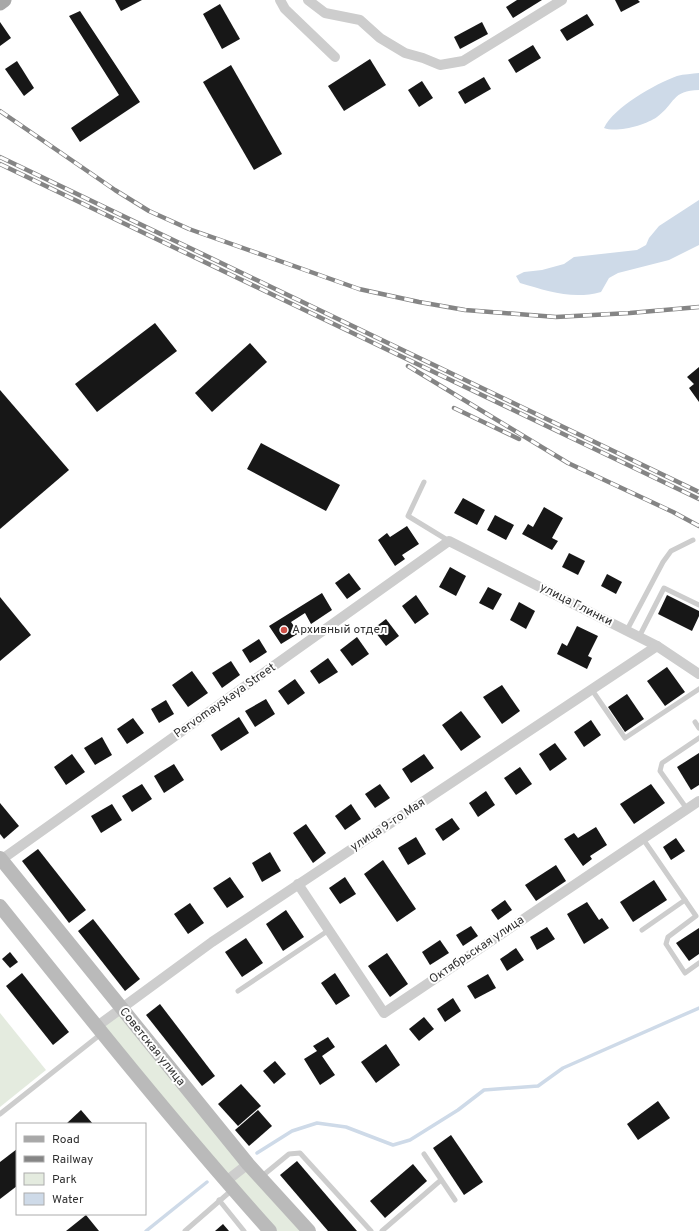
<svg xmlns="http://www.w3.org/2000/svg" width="699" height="1231" font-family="Overpass,sans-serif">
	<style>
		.green { fill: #e4ebdf }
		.water { fill: #cedae8 }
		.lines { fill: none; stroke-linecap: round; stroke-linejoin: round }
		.stream { stroke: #cedae8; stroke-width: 3.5 }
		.building { fill: #171717 }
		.lane { stroke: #cdcdcd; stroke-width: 5 }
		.street { stroke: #cdcdcd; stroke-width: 10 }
		.secondary { stroke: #bababa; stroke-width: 14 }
		.primary { stroke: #a8a8a8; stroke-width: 15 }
		.rail-casing { stroke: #858585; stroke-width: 4.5 }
		.rail { stroke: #fff; stroke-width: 3; stroke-dasharray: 9; stroke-linecap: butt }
		.poi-dot { fill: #d05148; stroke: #fff; stroke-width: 1.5 }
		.labels { text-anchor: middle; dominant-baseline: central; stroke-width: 4; stroke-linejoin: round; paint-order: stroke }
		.street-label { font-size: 12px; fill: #303030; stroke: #fff }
		.poi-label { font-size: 12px; fill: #303030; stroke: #fff; text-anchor: start }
	</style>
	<rect width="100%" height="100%" fill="#fff"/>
	<!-- green -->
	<g class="green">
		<path d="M0,1013L46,1070L0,1107Z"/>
		<path d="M120,1014L242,1164L226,1176L103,1027Z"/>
		<path d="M246,1169L302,1231H277L232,1181Z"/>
	</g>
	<!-- water -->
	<g class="water">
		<path d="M699,73V90C672,90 675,104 657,117C646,125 617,133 604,128C614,107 655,84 677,76C684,74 692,74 699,73Z"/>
		<path d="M699,200V245L669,260L618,273L609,278L601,292C572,300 548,291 520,283L516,276L524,272L542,270L564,264L574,257L637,250L646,245L649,238L659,226Z"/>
	</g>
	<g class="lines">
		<!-- stream -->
		<g class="stream">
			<path d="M257,1153L292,1131L317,1123L346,1127L393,1145L410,1140L458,1110L484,1090L538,1086L563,1068L699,1008"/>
			<path d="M146,1231L207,1182"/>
		</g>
	</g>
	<!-- building -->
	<g class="building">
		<path d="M115,0H142L121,11Z"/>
		<path d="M517,0H542L513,18L506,7Z"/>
		<path d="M615,0H638L640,2L621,12Z"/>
		<path d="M220,4L240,39L222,49L203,14Z"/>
		<path d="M80,11L140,102L80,142L71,128L119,95L69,16Z"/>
		<path d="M587,14L594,25L567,41L560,30Z"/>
		<path d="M0,22L11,38L0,46Z"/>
		<path d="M482,22L488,34L460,49L454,37Z"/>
		<path d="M533,45L541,58L516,73L508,60Z"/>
		<path d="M370,59L386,85L344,111L328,86Z"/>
		<path d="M17,61L34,88L24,96L5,69Z"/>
		<path d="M231,65L282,154L254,170L203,82Z"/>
		<path d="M484,77L491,89L465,104L458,92Z"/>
		<path d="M422,81L433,98L419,107L408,90Z"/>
		<path d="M155,323L177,351L97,412L75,384Z"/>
		<path d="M250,343L267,362L212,412L195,393Z"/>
		<path d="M699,367V402L689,388L694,384L687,377Z"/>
		<path d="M0,390L69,470L0,529Z"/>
		<path d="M261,443L340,485L326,511L247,469Z"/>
		<path d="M463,498L485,510L477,525L454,513Z"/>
		<path d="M544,507L563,518L552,538L558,541L552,550L522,534L528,524L533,527Z"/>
		<path d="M495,515L514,525L506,540L487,530Z"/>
		<path d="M407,526L419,544L402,555L405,559L395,566L378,540L387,533L390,537Z"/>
		<path d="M569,553L585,561L578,575L562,567Z"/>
		<path d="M450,567L466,576L456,596L439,587Z"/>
		<path d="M349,573L361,589L347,599L335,583Z"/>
		<path d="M607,574L622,582L616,594L601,586Z"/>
		<path d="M488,587L502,594L493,610L479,603Z"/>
		<path d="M322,593L332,610L311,624L305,613L291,622L299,633L281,644L269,626Z"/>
		<path d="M416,595L429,614L415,624L402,606Z"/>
		<path d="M667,595L699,611V616L692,631L658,614Z"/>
		<path d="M0,597L31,635L0,661Z"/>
		<path d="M519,602L535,611L526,629L510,620Z"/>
		<path d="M386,619L399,636L386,646L373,629Z"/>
		<path d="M577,626L598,636L588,656L592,658L587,669L557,654L562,643L567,646Z"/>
		<path d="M357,637L369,654L352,666L340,650Z"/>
		<path d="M259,639L267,652L250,663L242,650Z"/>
		<path d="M328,658L338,672L319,684L310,671Z"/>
		<path d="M231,661L240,675L222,688L212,673Z"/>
		<path d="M667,667L685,692L665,706L647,681Z"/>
		<path d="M192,671L208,693L188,707L172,685Z"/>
		<path d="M295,679L305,693L288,705L278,691Z"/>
		<path d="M502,685L520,711L502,724L483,697Z"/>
		<path d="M627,694L644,719L625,732L608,707Z"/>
		<path d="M266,699L275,714L255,727L245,711Z"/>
		<path d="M166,700L174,714L159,723L151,709Z"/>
		<path d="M461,711L481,737L461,751L442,725Z"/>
		<path d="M239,717L249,733L221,751L211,735Z"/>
		<path d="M133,718L144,733L127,744L117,729Z"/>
		<path d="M591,720L601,735L584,747L574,732Z"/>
		<path d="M102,737L112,755L95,765L84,748Z"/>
		<path d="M555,743L567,759L550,771L539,754Z"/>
		<path d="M699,753V785L691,790L677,767Z"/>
		<path d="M72,754L85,772L66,785L54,767Z"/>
		<path d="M424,754L434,768L411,783L402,769Z"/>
		<path d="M174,764L184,780L164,793L154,776Z"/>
		<path d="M520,767L532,784L516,795L504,778Z"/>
		<path d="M142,784L152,799L132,812L122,796Z"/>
		<path d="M380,784L390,798L375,808L365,794Z"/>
		<path d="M651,784L665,803L634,824L620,804Z"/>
		<path d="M486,791L495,805L478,817L469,803Z"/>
		<path d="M0,803L19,826L4,839L0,834Z"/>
		<path d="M112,804L122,820L101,833L91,816Z"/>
		<path d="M351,804L361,819L345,830L335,816Z"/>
		<path d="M452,818L460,829L443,841L435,829Z"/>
		<path d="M306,824L326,853L313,863L293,833Z"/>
		<path d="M596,827L607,845L590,856L592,859L583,866L564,839L574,833L578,838Z"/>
		<path d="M416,837L426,854L408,865L398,848Z"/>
		<path d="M676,838L685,851L671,860L663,847Z"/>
		<path d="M38,849L86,910L69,923L22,861Z"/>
		<path d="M270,852L281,871L262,882L252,863Z"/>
		<path d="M383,860L416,909L397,922L364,874Z"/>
		<path d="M556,865L566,881L536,901L525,885Z"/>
		<path d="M230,877L244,897L227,908L213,888Z"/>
		<path d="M345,877L356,894L340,904L329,888Z"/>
		<path d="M654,880L667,900L633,922L620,902Z"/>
		<path d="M505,900L512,910L498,920L491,910Z"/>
		<path d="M587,902L599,920L602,918L609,928L584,944L567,914Z"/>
		<path d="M190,903L204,923L188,934L174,914Z"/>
		<path d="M286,910L304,937L283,951L266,924Z"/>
		<path d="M93,919L140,979L125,991L78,931Z"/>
		<path d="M471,926L478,936L463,946L456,935Z"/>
		<path d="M547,927L555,939L537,950L530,937Z"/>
		<path d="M699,928V954L689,961L676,943Z"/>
		<path d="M246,938L263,963L242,977L225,952Z"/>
		<path d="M440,940L449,953L430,965L422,952Z"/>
		<path d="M516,948L524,960L507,971L500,959Z"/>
		<path d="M10,952L18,962L10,968L2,959Z"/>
		<path d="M387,953L408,984L390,997L368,966Z"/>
		<path d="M22,973L69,1032L53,1045L6,986Z"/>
		<path d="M335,973L350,996L336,1005L321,983Z"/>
		<path d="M488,974L496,988L475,999L467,986Z"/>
		<path d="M453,998L461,1011L445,1022L437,1009Z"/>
		<path d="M160,1004L215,1076L202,1086L146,1015Z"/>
		<path d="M424,1017L434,1029L419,1041L409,1029Z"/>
		<path d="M328,1037L335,1047L322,1056L335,1075L320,1085L304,1059L317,1051L313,1046Z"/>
		<path d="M386,1044L400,1065L376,1083L361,1062Z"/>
		<path d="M275,1061L286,1074L274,1084L263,1071Z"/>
		<path d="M241,1084L261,1106L238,1126L218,1104Z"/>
		<path d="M658,1101L670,1118L638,1140L627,1124Z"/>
		<path d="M81,1110L93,1124H66Z"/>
		<path d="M258,1110L272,1126L249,1146L235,1130Z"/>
		<path d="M451,1135L483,1182L464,1195L433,1148Z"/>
		<path d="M17,1149V1186L0,1199V1162Z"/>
		<path d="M297,1161L357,1231H328L280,1175Z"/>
		<path d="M413,1164L427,1181L385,1218L370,1201Z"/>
		<path d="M86,1215L99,1231H66Z"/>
		<path d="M223,1224L229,1231H215Z"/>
	</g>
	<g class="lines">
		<!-- lane -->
		<g class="lane">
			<path d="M424,482L408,516L449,541"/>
			<path d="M627,630L663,562L671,551L693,540"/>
			<path d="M639,637L664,588L699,605"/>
			<path d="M592,690L625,738L699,689"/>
			<path d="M695,722L699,728"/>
			<path d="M687,809L660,771L662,763L699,738"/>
			<path d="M643,839L696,916L668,937L666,944L685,973L699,963"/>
			<path d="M642,930L685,900"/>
			<path d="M238,991L329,930"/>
			<path d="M0,1114L101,1034"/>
			<path d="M424,1154L455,1200"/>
			<path d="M261,1177L289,1154L300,1153L371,1231"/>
			<path d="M219,1200L244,1231"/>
			<path d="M185,1231L232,1190"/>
			<path d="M382,1231L441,1180"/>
		</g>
		<!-- street -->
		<g class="street">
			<path d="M280,0L285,9L335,57"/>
			<path d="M308,0L325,13L360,20L380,38L405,53L423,58L440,65L463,61L562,0"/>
			<path d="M1,860L449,541L657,646L699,674"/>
			<path d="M298,884L384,1013L699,801"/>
			<path d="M96,1027L212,942L657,646"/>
			<path d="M225,1182L248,1164"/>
		</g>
		<!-- secondary -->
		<g class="secondary">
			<path d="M0,858L248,1164L309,1231"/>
			<path d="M0,906C88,1016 176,1126 270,1231"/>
		</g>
		<!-- primary -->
		<path class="primary" d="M0,3L4,0"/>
		<defs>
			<g id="rail">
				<path d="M0,111L115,190L149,211L189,229L359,289L419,302L465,310L556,317L630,313L699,307"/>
				<path d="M0,157L699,492"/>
				<path d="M0,164L699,499"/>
				<path d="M408,366L568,463L673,512L699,526"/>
				<path d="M454,408L519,439"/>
			</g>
		</defs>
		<!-- rail casing -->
		<use href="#rail" class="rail-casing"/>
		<!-- rail -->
		<use href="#rail" class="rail"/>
	</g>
	<!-- markers -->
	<circle class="poi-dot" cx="284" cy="630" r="4"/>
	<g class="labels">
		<!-- street labels -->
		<g class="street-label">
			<text transform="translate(576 605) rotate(27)">улица Глинки</text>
			<text transform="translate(225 701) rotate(-35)">Pervomayskaya Street</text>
			<text transform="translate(388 825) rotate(-33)">улица 9-го Мая</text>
			<text transform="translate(477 950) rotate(-34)">Октябрьская улица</text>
			<text transform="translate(152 1047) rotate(51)">Советская улица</text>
		</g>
		<!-- poi labels -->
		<g class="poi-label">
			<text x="292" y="630">Архивный отдел</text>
		</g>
	</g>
	<!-- legend -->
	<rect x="16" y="1123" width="130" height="92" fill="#ffffff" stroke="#acacac"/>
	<rect x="24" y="1136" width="20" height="6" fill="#a8a8a8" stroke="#acacac"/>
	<text x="52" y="1143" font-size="12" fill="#303030">Road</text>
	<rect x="24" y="1156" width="20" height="6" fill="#858585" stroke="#acacac"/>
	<text x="52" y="1163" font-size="12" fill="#303030">Railway</text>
	<rect x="24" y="1173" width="20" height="12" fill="#e4ebdf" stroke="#acacac"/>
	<text x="52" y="1183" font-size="12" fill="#303030">Park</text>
	<rect x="24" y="1193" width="20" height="12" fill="#cedae8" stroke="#acacac"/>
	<text x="52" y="1203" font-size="12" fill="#303030">Water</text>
</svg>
